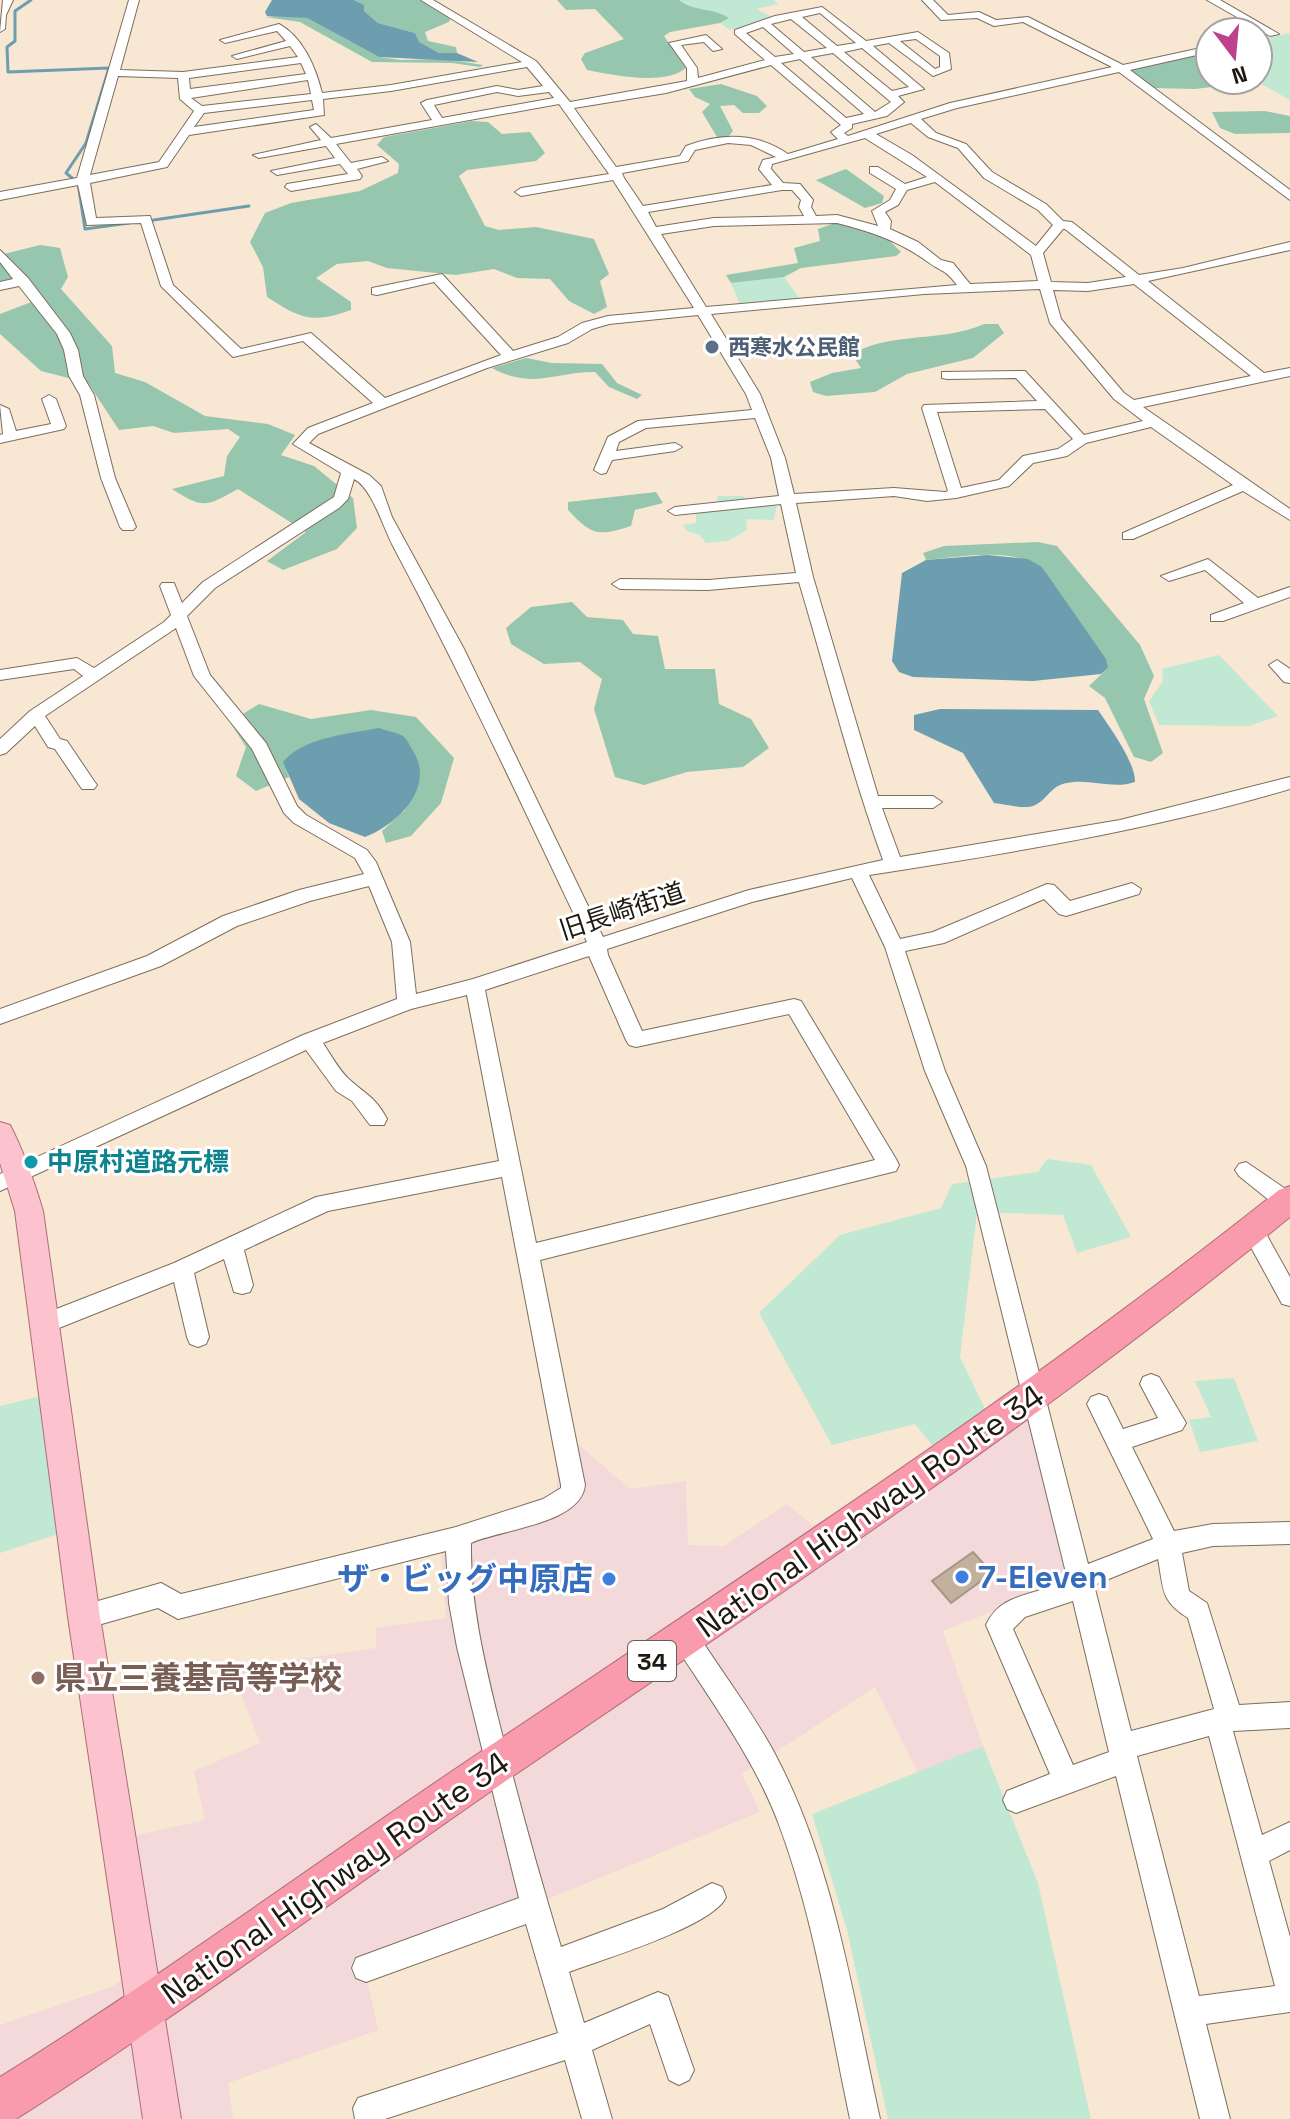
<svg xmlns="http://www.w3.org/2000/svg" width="1290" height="2119" font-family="'Space Grotesk','Noto Sans JP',sans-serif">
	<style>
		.commercial { fill: #f3d9d9 }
		.green { fill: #c0e8d3 }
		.forest { fill: #97c6ae }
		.water { fill: #6c9eb0 }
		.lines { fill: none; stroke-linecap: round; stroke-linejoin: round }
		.stream { stroke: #6c9eb0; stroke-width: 3 }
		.building { fill: #c1b19d; stroke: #a59582; stroke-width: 2 }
		.minor-casing { stroke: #7c6e5c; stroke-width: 2 }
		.major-casing { stroke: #ad6d76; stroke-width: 2 }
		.highway-casing { stroke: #ad6d76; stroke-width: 2 }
		.minor { fill: #fff; fill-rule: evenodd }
		.major { fill: #fcc2ce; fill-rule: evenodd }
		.highway { fill: #fa9aad; fill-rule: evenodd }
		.service-dot { fill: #5c6f8a; stroke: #fff; stroke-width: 3 }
		.culture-dot { fill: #0f9aa8; stroke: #fff; stroke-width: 3 }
		.shop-dot { fill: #3f7fe0; stroke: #fff; stroke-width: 3 }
		.education-dot { fill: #8d6e63; stroke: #fff; stroke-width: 3 }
		.labels { text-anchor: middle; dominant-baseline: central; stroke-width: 6; stroke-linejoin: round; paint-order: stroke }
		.far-service-label { font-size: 22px; font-weight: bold; fill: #4e5e75; stroke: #fff; text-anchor: start }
		.shield { fill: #fff; stroke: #625e58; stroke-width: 2 }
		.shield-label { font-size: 24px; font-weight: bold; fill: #1e1911 }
		.street-label { font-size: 26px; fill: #1e1911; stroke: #fff }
		.culture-label { font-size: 26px; font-weight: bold; fill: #0d838f; stroke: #fff; text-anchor: start }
		.near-street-label { font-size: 32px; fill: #1e1911; stroke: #fff }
		.near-shop-label { font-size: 32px; font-weight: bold; fill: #366cbe; stroke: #fff; text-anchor: start }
		.near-education-label { font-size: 32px; font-weight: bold; fill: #785e54; stroke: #fff; text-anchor: start }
	</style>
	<rect width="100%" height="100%" fill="#f8e7d3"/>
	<!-- commercial -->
	<path class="commercial" d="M1028,1382L1079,1576L943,1631L983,1746L918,1773L875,1687L742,1774L760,1812L366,1974L378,2030L228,2083L233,2119H0V2025L111,1987L148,1963L128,1837L205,1820L194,1771L260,1743L231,1669L376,1648V1628L446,1618L439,1533L556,1498L559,1445L578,1444L630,1489L686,1481L688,1545L724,1546L787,1504L813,1526Z"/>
	<!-- green -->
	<g class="green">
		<path d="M679,0H774L778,4L756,9L772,17L730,30L720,23L728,18C712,7 694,12 679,0Z"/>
		<path d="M1290,33V100L1254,80H1258V40Z"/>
		<path d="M784,277L800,299L740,305L731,283Z"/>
		<path d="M717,496H743L749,506L777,502L774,520L746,519L747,530L728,541L706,543L700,535L687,531L683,525L696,523V513L718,510Z"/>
		<path d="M1219,655L1278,716L1249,726L1159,725L1149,701L1163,681L1162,669Z"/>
		<path d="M1047,1159L1091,1165L1131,1237L1077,1253L1063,1215L977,1212L960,1357L986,1411L933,1446L915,1424L832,1445L759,1313L840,1235L941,1208L952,1184L1038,1172Z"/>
		<path d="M1234,1378L1258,1441L1200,1452L1189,1420L1211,1417L1195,1381Z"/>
		<path d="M41,1396L58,1534L0,1553V1406Z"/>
		<path d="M983,1746L1038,1883L1091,2119H888L847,1930L812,1814Z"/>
	</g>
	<!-- forest -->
	<g class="forest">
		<path d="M354,0H421L451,16L449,22L425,32L428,41L456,47L457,53H439L418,42L415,33L378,23L364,11L363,5Z"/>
		<path d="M557,0H679C694,12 712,7 729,18L720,23L670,32L664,36L686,68C664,86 613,75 587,70L581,59L585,53L624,39L595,9L566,10Z"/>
		<path d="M289,15L307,18L379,57L401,60L445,59L483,65L480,67L452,63L372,62L300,22L265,17Z"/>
		<path d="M1210,51V80L1253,82L1195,89L1152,88L1128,69Z"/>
		<path d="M721,84L757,96L767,106L759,113H743L734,105L720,106L733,131L728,137H717L702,112L710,104L695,97L689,89Z"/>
		<path d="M1265,111L1290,116V133L1235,134L1220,128L1212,112Z"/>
		<path d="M472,121L488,122L502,134L530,132L545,153L536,161L467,170L459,176L485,226L499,230L536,227L594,239L609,274L600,281L607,307L594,314L569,301L550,279L517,278L494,269L456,275L387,268L368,261L337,264L316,278L351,302V310C312,324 301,319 267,297L263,267L250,242L265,213L291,203L360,191L398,173L399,164L377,145L384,137Z"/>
		<path d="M846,169L884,196L882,203L865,208L816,180Z"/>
		<path d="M838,222L883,234L901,252L896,256L801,268L784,277L731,283L726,275L798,263L794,248L820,241L818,229Z"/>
		<path d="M40,245L60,248L68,277L61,289L112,346L115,373L145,382L205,416L268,424L295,435L281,455L314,466L353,498L357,528L337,549L283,570L267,561L306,532L238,489C206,507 203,509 172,489L224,476L227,456L240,437L228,429L174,433L153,426L119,430L88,383L41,371L0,334V314L34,301L17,280L0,282V255Z"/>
		<path d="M984,324H998L1004,333L973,358L907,374L875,392L826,396L813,392L810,382L832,373L861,368L852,354C892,331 942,343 984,324Z"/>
		<path d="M526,358L552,363L602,364L617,383L642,395L637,399L609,387L595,372C553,372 532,390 492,368Z"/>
		<path d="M656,492L663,503L635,510L631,526C597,537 592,535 568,510V502Z"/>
		<path d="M1038,542L1057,546L1140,645L1154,676L1144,699L1163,753L1151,762L1134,757L1105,698L1089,686L1108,668L1042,567C1009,547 963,557 926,560L923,553L944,546Z"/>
		<path d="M572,602L587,617L623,620L633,634L658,636L665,669H715L719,704L751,719L769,748L743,767L687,772L644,785L615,777L594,709L602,679L580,662L544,664L511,644L506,628L531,607Z"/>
		<path d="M259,704L311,719L371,710L416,717L454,758L441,803L411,836L386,843L382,831L405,810L284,762L289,777L256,791L236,776L246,747L230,722Z"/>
	</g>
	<!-- water -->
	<g class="water">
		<path d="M272,0H354L364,5V11L378,23L415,33L419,42L439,53H457L478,62L379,57L307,18L267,16L265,12Z"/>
		<path d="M987,555L1028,559L1042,567L1106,659L1108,668L1101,674L1033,681L913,677L899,672L892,661L902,573L926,560Z"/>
		<path d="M940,709L1098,710C1109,726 1136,763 1135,782C1112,790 1090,778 1067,783C1052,785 1048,798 1037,804C1026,811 1007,804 994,803L963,753L914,730V715Z"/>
		<path d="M379,728C386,731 396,732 403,736C407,739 410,746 413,751C436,787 397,825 365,837L329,823L299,799L283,762C304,737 348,734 379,728Z"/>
	</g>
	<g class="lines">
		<!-- stream -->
		<g class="stream">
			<path d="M31,0L15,11V41L7,47L8,72L109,68L86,143L66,173L78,183L85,229L129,223"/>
			<path d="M147,221L249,206"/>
		</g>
	</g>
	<!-- building -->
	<path class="building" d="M973,1552L992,1573L951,1603L932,1581Z"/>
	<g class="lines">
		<defs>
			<g id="minor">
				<path d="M3,0H13L6,15L5,29L0,32Z"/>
				<path d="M129,0H139L120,70L183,72L298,57L290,46L237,59L232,56L286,41L277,31L225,43L220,40L279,24C303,37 316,68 322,93L391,85L522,62L421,0H433L536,61L570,102L687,81V68L669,43L706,35L722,49L713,51L704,42L681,45L697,68L698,78L765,60L735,34V30L775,16L822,7L866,41L918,32L949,53L951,69L933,76L889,43L873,46L924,89L898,96L904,102L887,116L852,124V128L844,133L848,136L950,103L1112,67L1023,22L994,26L977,18L941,20L922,0H933L948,15L979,12L996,20L1028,17L1123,65L1210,46V52L1130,70L1290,190V200L1119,72L957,108L921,119L936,133L966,144L992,172L1046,204L1063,221L1072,222L1139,275L1183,268L1290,242V250L1148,281L1264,373L1290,368V376L1143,407L1290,509V520L1243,491L1133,539H1123V533L1233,485L1151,427L1086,443L1067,456L1033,463L1009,486L956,498L927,501L894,496L796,503L813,577L878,796H933L942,802L933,808H882L900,857L1120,820L1290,777V789C1152,830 1011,853 869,875L900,939L933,932L1047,884L1054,885L1070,901L1132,883L1141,889L1139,894L1066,916L1059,914L1044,899L944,943L905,951L945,1071L986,1166L1088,1564L1153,1539L1087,1404L1091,1397L1099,1394L1107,1397L1123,1429L1158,1418L1140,1384L1143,1377L1151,1374L1159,1377L1186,1423L1182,1430L1132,1447L1174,1531L1213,1524L1290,1522V1544L1213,1546L1182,1553L1189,1591L1207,1603L1239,1705L1290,1702V1728L1233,1731L1262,1835L1290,1822V1850L1269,1861L1290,1937V2012L1206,2024L1230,2119H1200L1116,1776L1016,1813L1007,1809L1003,1800L1007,1791L1050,1774L986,1625C1002,1589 1041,1598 1067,1577L966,1166L925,1071L885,947L852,878L752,902L607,949L608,955L642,1031L794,999L801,1001L896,1159L899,1165L896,1171L540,1260L585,1485C581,1524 502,1529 471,1543C470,1603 484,1660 498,1718C517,1795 538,1871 561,1947L663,1909L712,1883L722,1887L726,1897C714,1926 601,1960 569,1972L584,2023L658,1992L668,1996L694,2070L689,2080L679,2085L669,2080L650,2024L592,2050L612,2119H582L565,2060L385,2119H355L353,2108L358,2098L558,2033L526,1924L366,1982L356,1978L352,1968L356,1958L519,1898L457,1647L449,1603L446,1551L178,1619L158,1608L84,1629L75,1625L71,1617L75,1609L84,1605L161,1583L181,1594L456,1527L543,1499L561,1488V1485L502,1177L328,1211L244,1250L253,1285L250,1292L242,1294L234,1292L224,1259L194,1273L209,1337L206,1344L198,1347L190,1344L187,1337L174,1282L44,1334L36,1331L33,1324L36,1317L174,1263L316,1197L499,1161L467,995L411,1009L323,1043C331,1055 340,1072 351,1081C367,1095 376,1098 387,1119L384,1125H370L352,1101L336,1091L306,1050L0,1191V1174L303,1035L397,999L392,942L369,886L310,901L237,926L161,966L0,1024V1009L147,956L223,916L299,890L364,874L355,858L294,823L284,813L252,749L194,676L176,628L45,716L60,739L67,741L94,781L97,785L94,789H82L55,749L48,747L35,726L6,753L0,755V739L30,711L83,676L74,669L0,680V670L77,658L94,668L164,622L171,615L160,586L162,583H174L182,603L203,582L334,497L341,473L293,444L308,428L373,403L303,341L233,357L161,286L141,223L87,225L78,185L0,200V192L77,178ZM820,13L856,43L837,46L802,17ZM791,19L827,48L804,52L771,24ZM763,27L794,54L775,57L746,33ZM916,39L940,56V67L935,69L900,41ZM862,48L909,87L892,91L844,52ZM833,53L885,97L891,102L875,112L811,57ZM800,59L864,114L846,118L781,63ZM301,63L306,74L190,89L189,78ZM771,65L841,125L831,132L838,139L788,154C756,132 721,133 686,146L680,156L616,167L574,108L666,93ZM527,67L543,86L518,90L497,86L427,100L421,103L432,120L331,138L316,124L310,127L321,140L253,155L259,158L326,146L335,158L271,171L277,175L340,164L348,174L287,184L285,187L291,191L360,179L362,176L357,169L388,161L382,157L351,163L336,144L559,104L609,174L521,188L515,192L521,196L613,180L694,308L608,316L582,323L558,337L513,351L442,274L372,288V294L377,295L434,282L501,355L385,398L311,333L241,349L173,285L150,216L96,218L90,183L167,167L189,135L324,115L323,99L391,91ZM118,76L178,78L180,99L194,111L159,162L90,175ZM308,80L311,94L202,106L191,98ZM497,92L518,96L549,92L554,98L442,118L434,105ZM312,100L314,110L194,127L204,113ZM911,123L928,137L958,148L984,178L1038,210L1053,225L1036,246L912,155L876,134ZM865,138L927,177L905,184L878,167H870V173L896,189L890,200L872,211L878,226L837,215L816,216L811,207L813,200L800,184L783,183L771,169L772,164ZM728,143L751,145L776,157L763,160L759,169L772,185L643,206L624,178L622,173L688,161L695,150ZM935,182L1031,255L1038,281L970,284L953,263L941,260L918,242L890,229L891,221L885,212L898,205L907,190ZM782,190H792L801,200L799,207L804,216L714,218L656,227L648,212ZM837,223C872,232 899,241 928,262C943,273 944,268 957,285L706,307L661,234L714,226ZM1063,229H1065L1126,277L1088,283L1051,282L1043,253ZM1134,284L1251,376L1134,400L1124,393L1061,319L1053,290L1088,291ZM1040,289L1050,323L1114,399L1143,421L1084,435L1025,371L942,372V378L947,379L1016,378L1037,401L924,405L922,408L948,491L945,492L894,488L794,494L785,458L760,394L711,314L924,294ZM698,315L746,394L752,410L638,421L608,437L594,470L601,474L606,473L612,460L675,451L682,447L675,443L616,451L619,442L646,428L755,418L771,458L779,496L675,507L668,511L675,515L781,504L796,573L708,580L620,579L612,584L620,589L708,590L799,582C827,675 850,769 883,860L749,890L603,937L464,649L392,517L381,486L369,475L309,443L318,434L487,368L568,343L592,329L609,324ZM1045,409L1073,439L1058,449L1023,456L999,480L961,488L937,412ZM354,479C372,488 383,527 393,546C462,676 524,809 587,942L473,979L416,994L410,942L376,862L367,850L306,815L297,806L266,743L210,675L187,616L215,588L339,508L348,499ZM589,956L626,1040L629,1045L636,1047L789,1014L875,1160L536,1243L485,990ZM1158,1559C1164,1590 1160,1600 1188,1618L1214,1709L1131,1731L1094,1585ZM1073,1601L1109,1752L1073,1765L1013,1629L1025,1617ZM1209,1736L1275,1986L1199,1996L1137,1756Z"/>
				<path d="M1207,0H1220L1279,34L1270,36Z"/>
				<path d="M0,250L28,278L70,333L78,350L83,376L94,395L115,478L136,527L133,530H123L120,527L101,478L80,395L69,376L64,350L57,334L19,286L0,290V282L13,279L0,262Z"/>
				<path d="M49,395L56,399L66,426L64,429L0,443V435L3,434L0,405L9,409L16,431L51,424L42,399Z"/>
				<path d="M1208,559L1258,598L1290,587V597L1223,621H1211V615L1244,603L1205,570L1169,581L1161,576Z"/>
				<path d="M1277,660L1290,669V683L1284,682L1269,665Z"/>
				<path d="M1246,1162L1290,1192V1210L1279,1208L1239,1176L1235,1170L1239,1164Z"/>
				<path d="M1252,1220L1260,1223L1290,1277V1306L1282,1304L1241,1229L1244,1223Z"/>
				<path d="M686,1627L695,1630C721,1671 752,1711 775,1754C834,1865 853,1997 880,2119H850C829,2020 814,1917 778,1822C754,1759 713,1704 677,1648L673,1639L677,1630Z"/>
			</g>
			<path id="major" d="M0,1122L10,1125C24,1152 34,1181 43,1211L100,1617L181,2119H143L68,1617L15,1211L0,1163Z"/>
			<path id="highway" d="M1290,1186V1217C1042,1420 777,1596 513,1776C347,1890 186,2011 16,2119H0V2077C164,1975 319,1860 479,1753C750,1571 1023,1394 1279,1190Z"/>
		</defs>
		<!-- minor casing -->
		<use href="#minor" class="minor-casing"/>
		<!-- major casing -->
		<use href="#major" class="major-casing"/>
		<!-- highway casing -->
		<use href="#highway" class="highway-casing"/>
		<!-- minor -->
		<use href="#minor" class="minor"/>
		<!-- major -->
		<use href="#major" class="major"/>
		<!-- highway -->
		<use href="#highway" class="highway"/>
	</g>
	<!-- markers -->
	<circle class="service-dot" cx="712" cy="347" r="8"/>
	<circle class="culture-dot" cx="31" cy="1162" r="8"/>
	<g class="shop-dot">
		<circle cx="962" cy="1577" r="8"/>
		<circle cx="609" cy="1579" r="8"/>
	</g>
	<circle class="education-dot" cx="38" cy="1678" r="8"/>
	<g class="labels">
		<!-- far-service labels -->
		<g class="far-service-label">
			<text x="728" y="347">西寒水公民館</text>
		</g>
		<!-- shield labels -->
		<rect class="shield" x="628" y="1641" width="48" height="40" rx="6"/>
		<g class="shield-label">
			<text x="652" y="1661">34</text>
		</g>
		<!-- street labels -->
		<g class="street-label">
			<text transform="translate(622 911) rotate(-18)">旧長崎街道</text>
		</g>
		<!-- culture labels -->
		<g class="culture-label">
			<text x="47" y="1162">中原村道路元標</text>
		</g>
		<!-- near-street labels -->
		<g class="near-street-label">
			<text transform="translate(870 1511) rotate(-35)">National Highway Route 34</text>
			<text transform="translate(335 1878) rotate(-35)">National Highway Route 34</text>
		</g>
		<!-- near-shop labels -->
		<g class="near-shop-label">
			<text x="978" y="1577">7-Eleven</text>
			<text x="593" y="1579" text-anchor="end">ザ・ビッグ中原店</text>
		</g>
		<!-- near-education labels -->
		<g class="near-education-label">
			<text x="54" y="1678">県立三養基高等学校</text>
		</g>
	</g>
	<!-- north arrow -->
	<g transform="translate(1234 56) rotate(164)"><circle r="38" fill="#ffffff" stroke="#a5a3a0" stroke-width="2"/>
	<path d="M0-6L14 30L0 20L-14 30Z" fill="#bf418d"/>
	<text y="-12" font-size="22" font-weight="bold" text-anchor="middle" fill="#1e1911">N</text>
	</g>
</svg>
